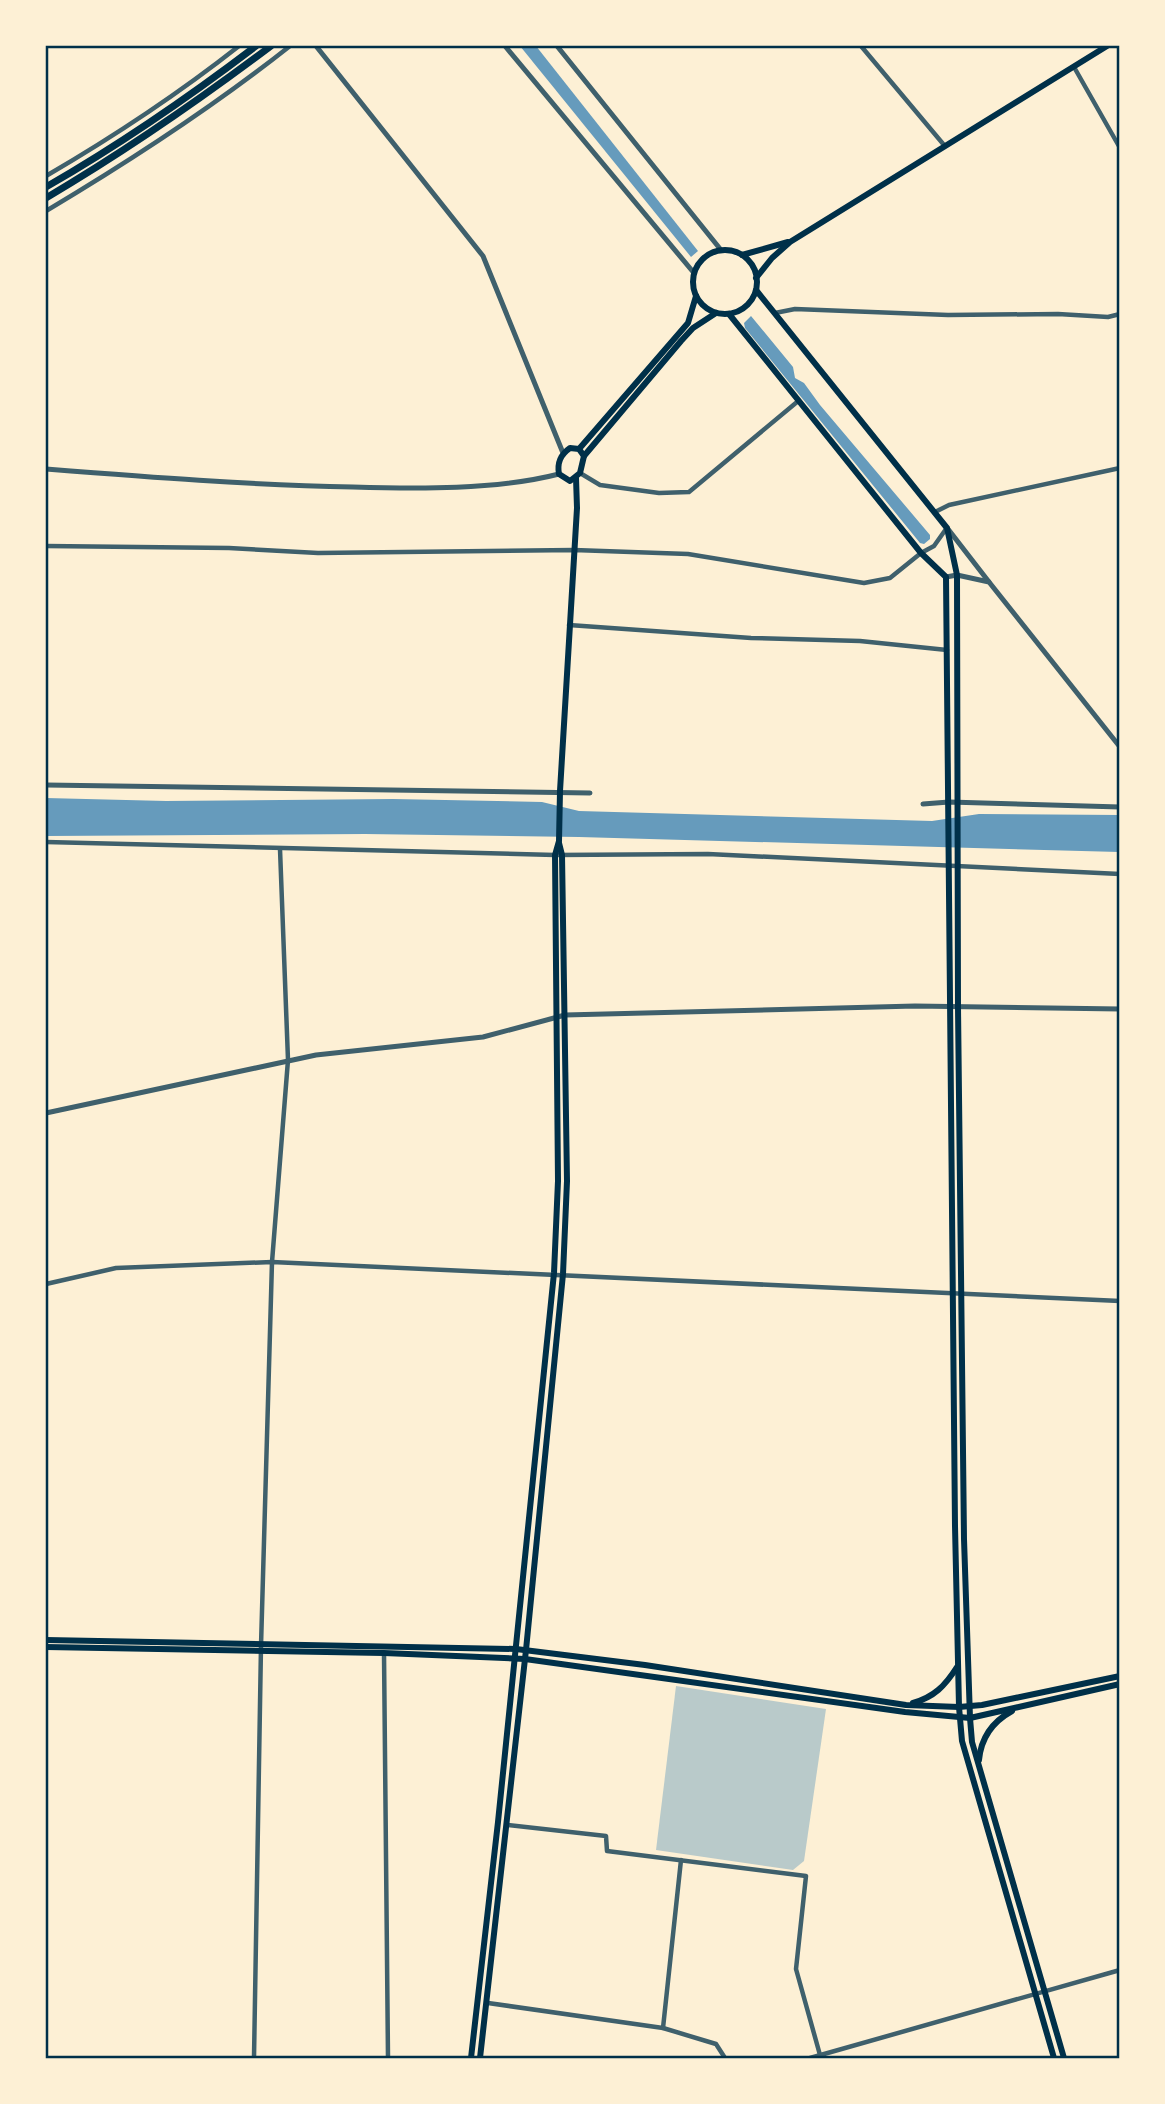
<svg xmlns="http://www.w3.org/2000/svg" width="1165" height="2104" font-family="'PT Sans',sans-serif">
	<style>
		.green { fill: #b9caca }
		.water { fill: #669bbc }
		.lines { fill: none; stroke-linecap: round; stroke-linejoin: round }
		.minor { stroke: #3f606c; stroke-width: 4.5 }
		.tertiary { stroke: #3f606c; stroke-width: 5 }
		.secondary { stroke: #003049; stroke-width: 6 }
		.primary { stroke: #003049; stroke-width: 7 }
		.neatline { fill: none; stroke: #003049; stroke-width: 2.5 }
	</style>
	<rect width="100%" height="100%" fill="#fdf0d5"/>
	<!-- green -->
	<path class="green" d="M676,1686L826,1709L804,1861L793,1870L656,1850Z"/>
	<!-- water -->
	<g class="water">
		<path d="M520,46H536L698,251L691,257Z"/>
		<path d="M751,316L793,367L795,378L804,383L820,405L930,535V539L924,544L920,543L745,328L744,323Z"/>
		<path d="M46,798L166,801L393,799L542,802L579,811L932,821L979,814L1120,815L1119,852L579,837L365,834L46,836Z"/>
	</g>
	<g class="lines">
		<!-- minor -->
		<g class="minor">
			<path d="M861,46L944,145"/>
			<path d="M1074,67L1120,148"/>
			<path d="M46,176C113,137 178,94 239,46"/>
			<path d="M46,211C130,161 213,107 290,46"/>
			<path d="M775,313L795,309L948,315L1058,314L1108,317L1120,314"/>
			<path d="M580,473L600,485L659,493L689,492L797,402"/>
			<path d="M935,512L949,505L1120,468"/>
			<path d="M46,546L229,548L318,553L574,550L688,554L864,583L890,578L921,553L934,546L946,529"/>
			<path d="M569,625L751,638L860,641L947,650"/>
			<path d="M46,842L555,855L708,854L1120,874"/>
			<path d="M46,1284L116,1268L272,1262L1120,1301"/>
			<path d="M384,1653L388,2058"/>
			<path d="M507,1825L606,1836L607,1851L806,1876L796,1969L820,2055"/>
			<path d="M488,2003L663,2028L716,2044L725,2058"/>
			<path d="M663,2028L681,1860"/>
			<path d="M254,2058L261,1646L272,1262L288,1060L280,849"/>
			<path d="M810,2058L1120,1970"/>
		</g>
		<!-- tertiary -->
		<g class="tertiary">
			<path d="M316,46L483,256L563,453"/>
			<path d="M505,46L694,273"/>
			<path d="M557,46L721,250"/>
			<path d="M46,469C148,477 250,485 353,487C417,489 497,490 559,474"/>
			<path d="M948,529L989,582"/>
			<path d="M946,577L957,575L989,582L1120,747"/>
			<path d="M46,785L590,793"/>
			<path d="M923,804L949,802L1120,807"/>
			<path d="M46,1113L316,1055L483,1037L565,1015L915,1006L1120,1009"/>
		</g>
		<!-- secondary -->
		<g class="secondary">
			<circle cx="725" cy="282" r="32"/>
			<path d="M742,255L788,242"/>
			<path d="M756,278L772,258L790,242L1107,46"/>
			<path d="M756,290L947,528L957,575L958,1007L964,1539L970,1718L972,1742L1064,2058"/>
			<path d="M729,314L921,553L946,577L955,1526L959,1707L962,1741L1054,2058"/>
			<path d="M570,448L579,449L584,456L580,473L570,481L559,474C557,463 560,455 570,448Z"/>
			<path d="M579,449L688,323L696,296"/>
			<path d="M584,456L681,341L693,328L716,313"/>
			<path d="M46,1640L516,1649L645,1665L906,1705L959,1707L982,1705L1120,1676"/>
			<path d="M46,1647L384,1653L525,1659L905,1712L970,1718L1120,1684"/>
			<path d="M913,1703C934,1697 945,1686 957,1667"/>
			<path d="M979,1760C981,1738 992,1722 1012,1711"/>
			<path d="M471,2058L498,1822L554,1273L558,1181L555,855L559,841L560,791L577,508L576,478"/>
			<path d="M480,2058L526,1650L563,1274L567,1181L562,855L559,843"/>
		</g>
		<!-- primary -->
		<g class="primary">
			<path d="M46,187C119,145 189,97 256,46"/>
			<path d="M46,198C124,152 198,101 271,46"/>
		</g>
	</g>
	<!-- border -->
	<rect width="1165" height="2104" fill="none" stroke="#fdf0d5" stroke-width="94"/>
	<rect x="47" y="47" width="1071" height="2010" class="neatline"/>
</svg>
